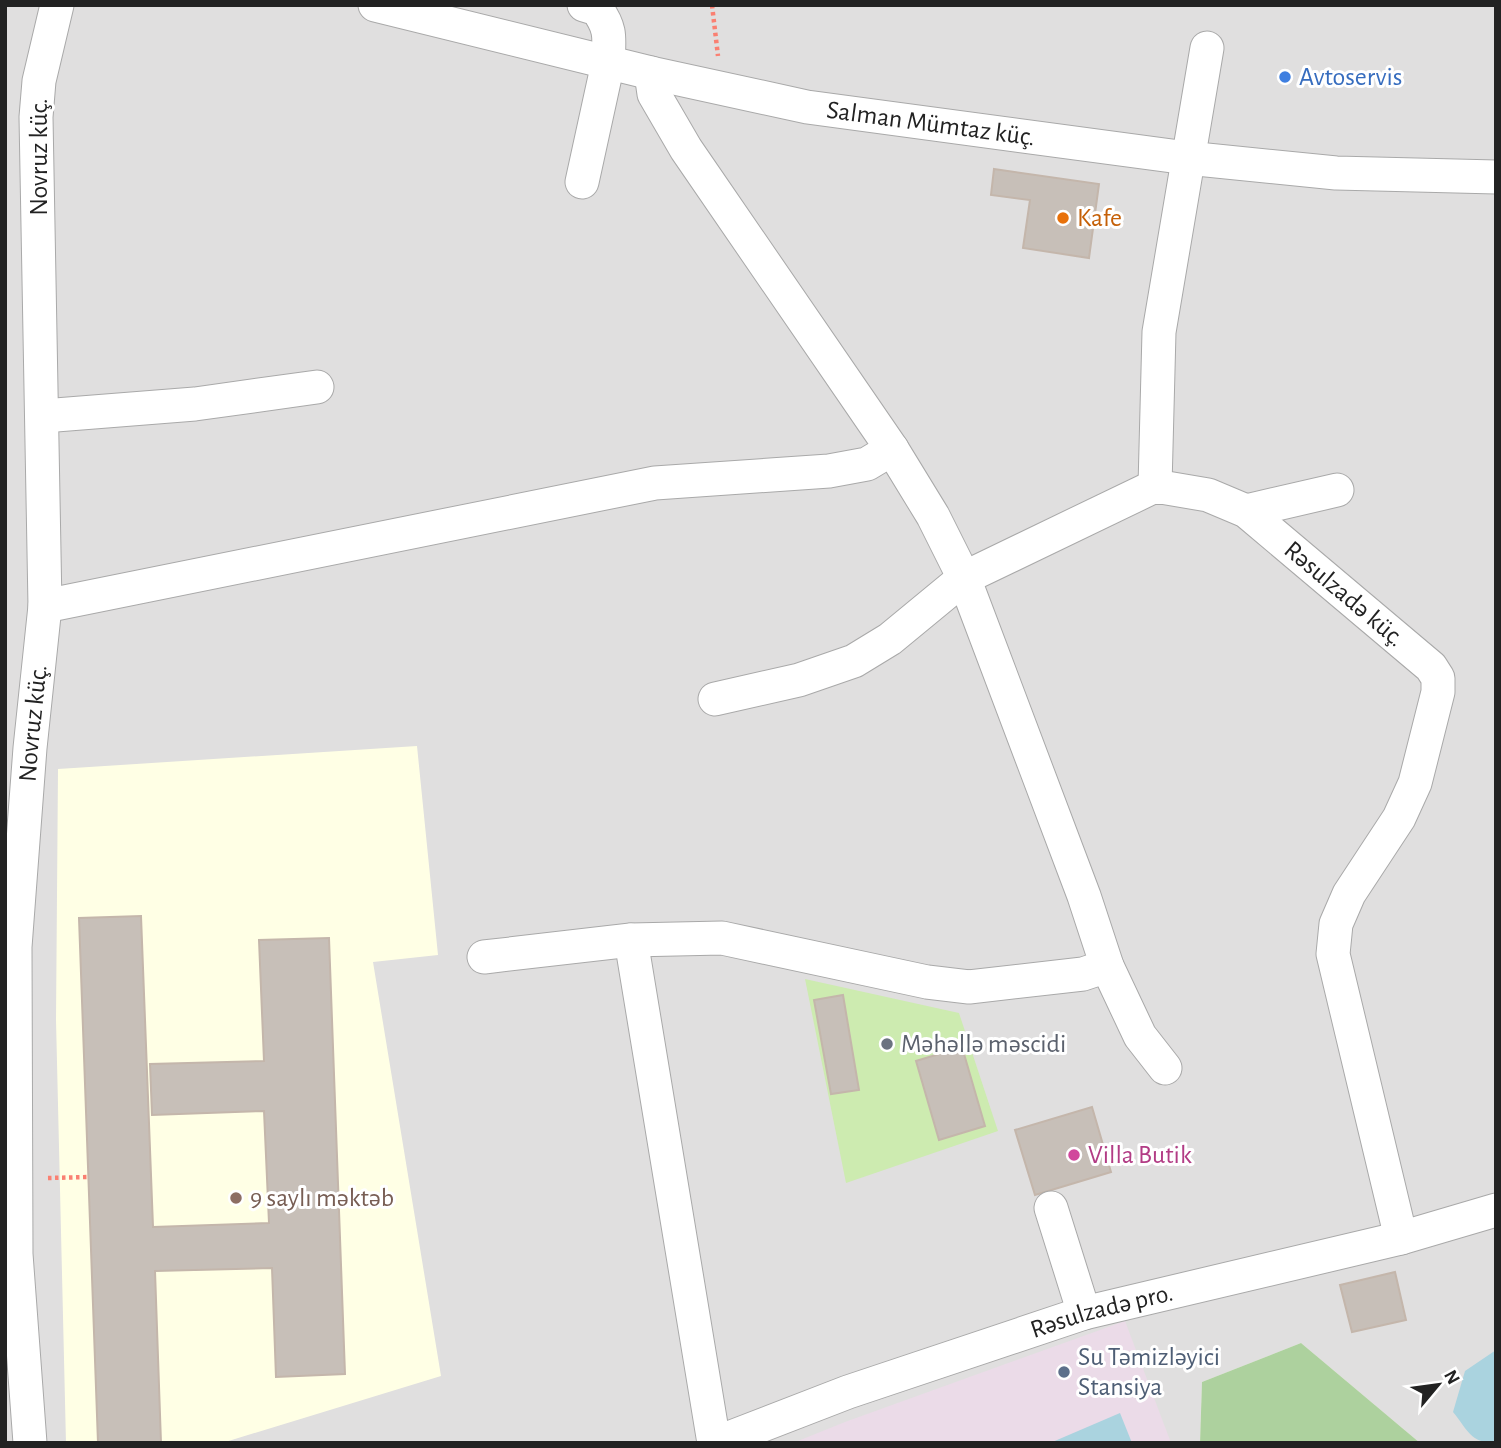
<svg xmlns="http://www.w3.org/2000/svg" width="1501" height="1448" font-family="'Alegreya Sans',sans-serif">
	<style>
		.residential { fill: #e0dfdf }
		.industrial { fill: #ebdbe8 }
		.education { fill: #ffffe5 }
		.grass { fill: #cdebb0 }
		.forest { fill: #add19e }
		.water { fill: #aad3df }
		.building { fill: #c7bfb8; stroke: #c4b6ab; stroke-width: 2 }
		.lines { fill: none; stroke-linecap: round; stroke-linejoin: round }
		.minor-casing { stroke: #a9a9a9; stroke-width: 35 }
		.path { stroke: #fa8072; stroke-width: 4.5; stroke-dasharray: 3.5 3.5; stroke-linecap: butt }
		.minor { stroke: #fff; stroke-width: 33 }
		.shop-dot { fill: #3f7fe0; stroke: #fff; stroke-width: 2.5 }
		.food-dot { fill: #e8710a; stroke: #fff; stroke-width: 2.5 }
		.worship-dot { fill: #6b7280; stroke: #fff; stroke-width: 2.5 }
		.hotel-dot { fill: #d1479c; stroke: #fff; stroke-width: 2.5 }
		.education-dot { fill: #8d6e63; stroke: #fff; stroke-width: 2.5 }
		.service-dot { fill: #5c6f8a; stroke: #fff; stroke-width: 2.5 }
		.labels { text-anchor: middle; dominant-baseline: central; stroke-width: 6; stroke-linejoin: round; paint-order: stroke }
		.shop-label { font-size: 26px; fill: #366cbe; stroke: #fff; text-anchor: start }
		.street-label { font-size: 26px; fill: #222; stroke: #fff }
		.food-label { font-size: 26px; fill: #c56008; stroke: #fff; text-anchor: start }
		.worship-label { font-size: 26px; fill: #5b616d; stroke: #fff; text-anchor: start }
		.hotel-label { font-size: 26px; fill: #b23c85; stroke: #fff; text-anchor: start }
		.education-label { font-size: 26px; fill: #785e54; stroke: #fff; text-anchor: start }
		.service-label { font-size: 26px; fill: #4e5e75; stroke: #fff; text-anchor: start }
	</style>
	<rect width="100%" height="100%" fill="#f2efe9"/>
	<!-- residential -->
	<path class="residential" d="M5,5H1496V1443H1420L1301,1343L1202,1382L1200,1443H5Z"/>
	<!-- industrial -->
	<path class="industrial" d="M1125,1321L1171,1443H793L845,1422Z"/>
	<!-- education -->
	<path class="education" d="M417,746L438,955L373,962L441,1376L222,1443H66L56,1020L58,769Z"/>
	<!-- grass -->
	<path class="grass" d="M805,979L959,1013L998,1131L846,1183Z"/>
	<!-- forest -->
	<path class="forest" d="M1301,1343L1420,1443H1200L1202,1382Z"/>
	<!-- water -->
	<g class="water">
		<path d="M1496,1350V1443C1470,1443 1468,1430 1453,1412L1465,1371Z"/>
		<path d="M1120,1413L1132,1443H1050Z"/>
	</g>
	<!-- building -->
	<g class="building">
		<path d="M994,169L1099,184L1089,258L1023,248L1030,200L991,195Z"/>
		<path d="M141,916L153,1227L269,1223L264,1111L152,1115L150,1064L264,1061L259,940L329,938L345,1374L276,1377L272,1268L155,1271L161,1443H98L79,918Z"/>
		<path d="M843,995L859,1090L831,1094L814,1000Z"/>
		<path d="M962,1047L985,1126L939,1140L916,1061Z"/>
		<path d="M1092,1107L1111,1172L1035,1195L1015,1130Z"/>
		<path d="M1395,1272L1406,1320L1352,1332L1340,1285Z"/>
	</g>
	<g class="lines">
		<defs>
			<g id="minor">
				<path id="s1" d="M375,5L651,73L807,107L1187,158L1336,173L1496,177"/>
				<path d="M651,73L654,94L686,149L892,449L933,516L964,578L1084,896L1107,966L1140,1036L1165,1068"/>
				<path d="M582,182L608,63C609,38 612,30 597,9L584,5"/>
				<path d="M43,416L195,404L317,387"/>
				<path d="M1155,486L1159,332L1207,48"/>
				<path d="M1246,511L1337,490"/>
				<path d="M45,606L655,483L829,471L867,464L892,449"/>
				<path id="s2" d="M715,699L799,680L854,661L890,639L964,578L1155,486L1208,495L1246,511L1431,667L1438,678V692L1415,783L1399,818L1349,894L1336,924L1333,954L1401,1238"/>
				<path d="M631,940L714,1443"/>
				<path d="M484,957L631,940L722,938L927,982L969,987L1083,974L1107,966"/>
				<path d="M1051,1208L1084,1313"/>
				<path id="s3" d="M30,1443L16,1254L15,947L30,748L45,606L36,117L39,81L57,5"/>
				<path id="s4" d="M716,1443L848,1392L1084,1313L1401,1238L1496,1210"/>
			</g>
		</defs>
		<!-- minor casing -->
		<use href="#minor" class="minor-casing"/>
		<!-- path -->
		<g class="path">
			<path d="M712,5L718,56"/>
			<path d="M48,1178L88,1177"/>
		</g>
		<!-- minor -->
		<use href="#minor" class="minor"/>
	</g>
	<!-- markers -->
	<circle class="shop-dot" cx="1285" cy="77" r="7"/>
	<circle class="food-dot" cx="1063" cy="218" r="7"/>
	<circle class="worship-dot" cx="887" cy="1044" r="7"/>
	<circle class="hotel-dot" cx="1074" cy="1155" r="7"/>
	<circle class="education-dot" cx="236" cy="1198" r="7"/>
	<circle class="service-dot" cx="1064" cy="1372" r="7"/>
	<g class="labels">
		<!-- shop labels -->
		<g class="shop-label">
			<text x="1299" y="77">Avtoservis</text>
		</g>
		<!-- street labels -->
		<g class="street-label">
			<text stroke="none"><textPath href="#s1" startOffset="569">Salman Mümtaz küç.</textPath></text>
			<text transform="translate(39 157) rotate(-90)">Novruz küç.</text>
			<text stroke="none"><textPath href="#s2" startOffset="718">Rəsulzadə küç.</textPath></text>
			<text stroke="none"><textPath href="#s3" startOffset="721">Novruz küç.</textPath></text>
			<text stroke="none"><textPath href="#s4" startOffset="408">Rəsulzadə pro.</textPath></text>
		</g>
		<!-- food labels -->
		<g class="food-label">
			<text x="1077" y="218">Kafe</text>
		</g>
		<!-- worship labels -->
		<g class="worship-label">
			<text x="901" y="1044">Məhəllə məscidi</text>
		</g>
		<!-- hotel labels -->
		<g class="hotel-label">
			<text x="1088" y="1155">Villa Butik</text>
		</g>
		<!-- education labels -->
		<g class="education-label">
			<text x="250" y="1198">9 saylı məktəb</text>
		</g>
		<!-- service labels -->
		<g class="service-label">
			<text x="1078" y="1357">Su Təmizləyici<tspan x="1078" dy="30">Stansiya</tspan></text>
		</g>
	</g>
	<!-- border -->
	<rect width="1501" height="1448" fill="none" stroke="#222222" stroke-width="14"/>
	<!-- north arrow -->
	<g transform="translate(1438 1385) rotate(61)" stroke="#ffffff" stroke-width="5" paint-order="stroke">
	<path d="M0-5L12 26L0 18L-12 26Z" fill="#222222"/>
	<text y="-10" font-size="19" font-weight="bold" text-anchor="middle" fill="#222222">N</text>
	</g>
</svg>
